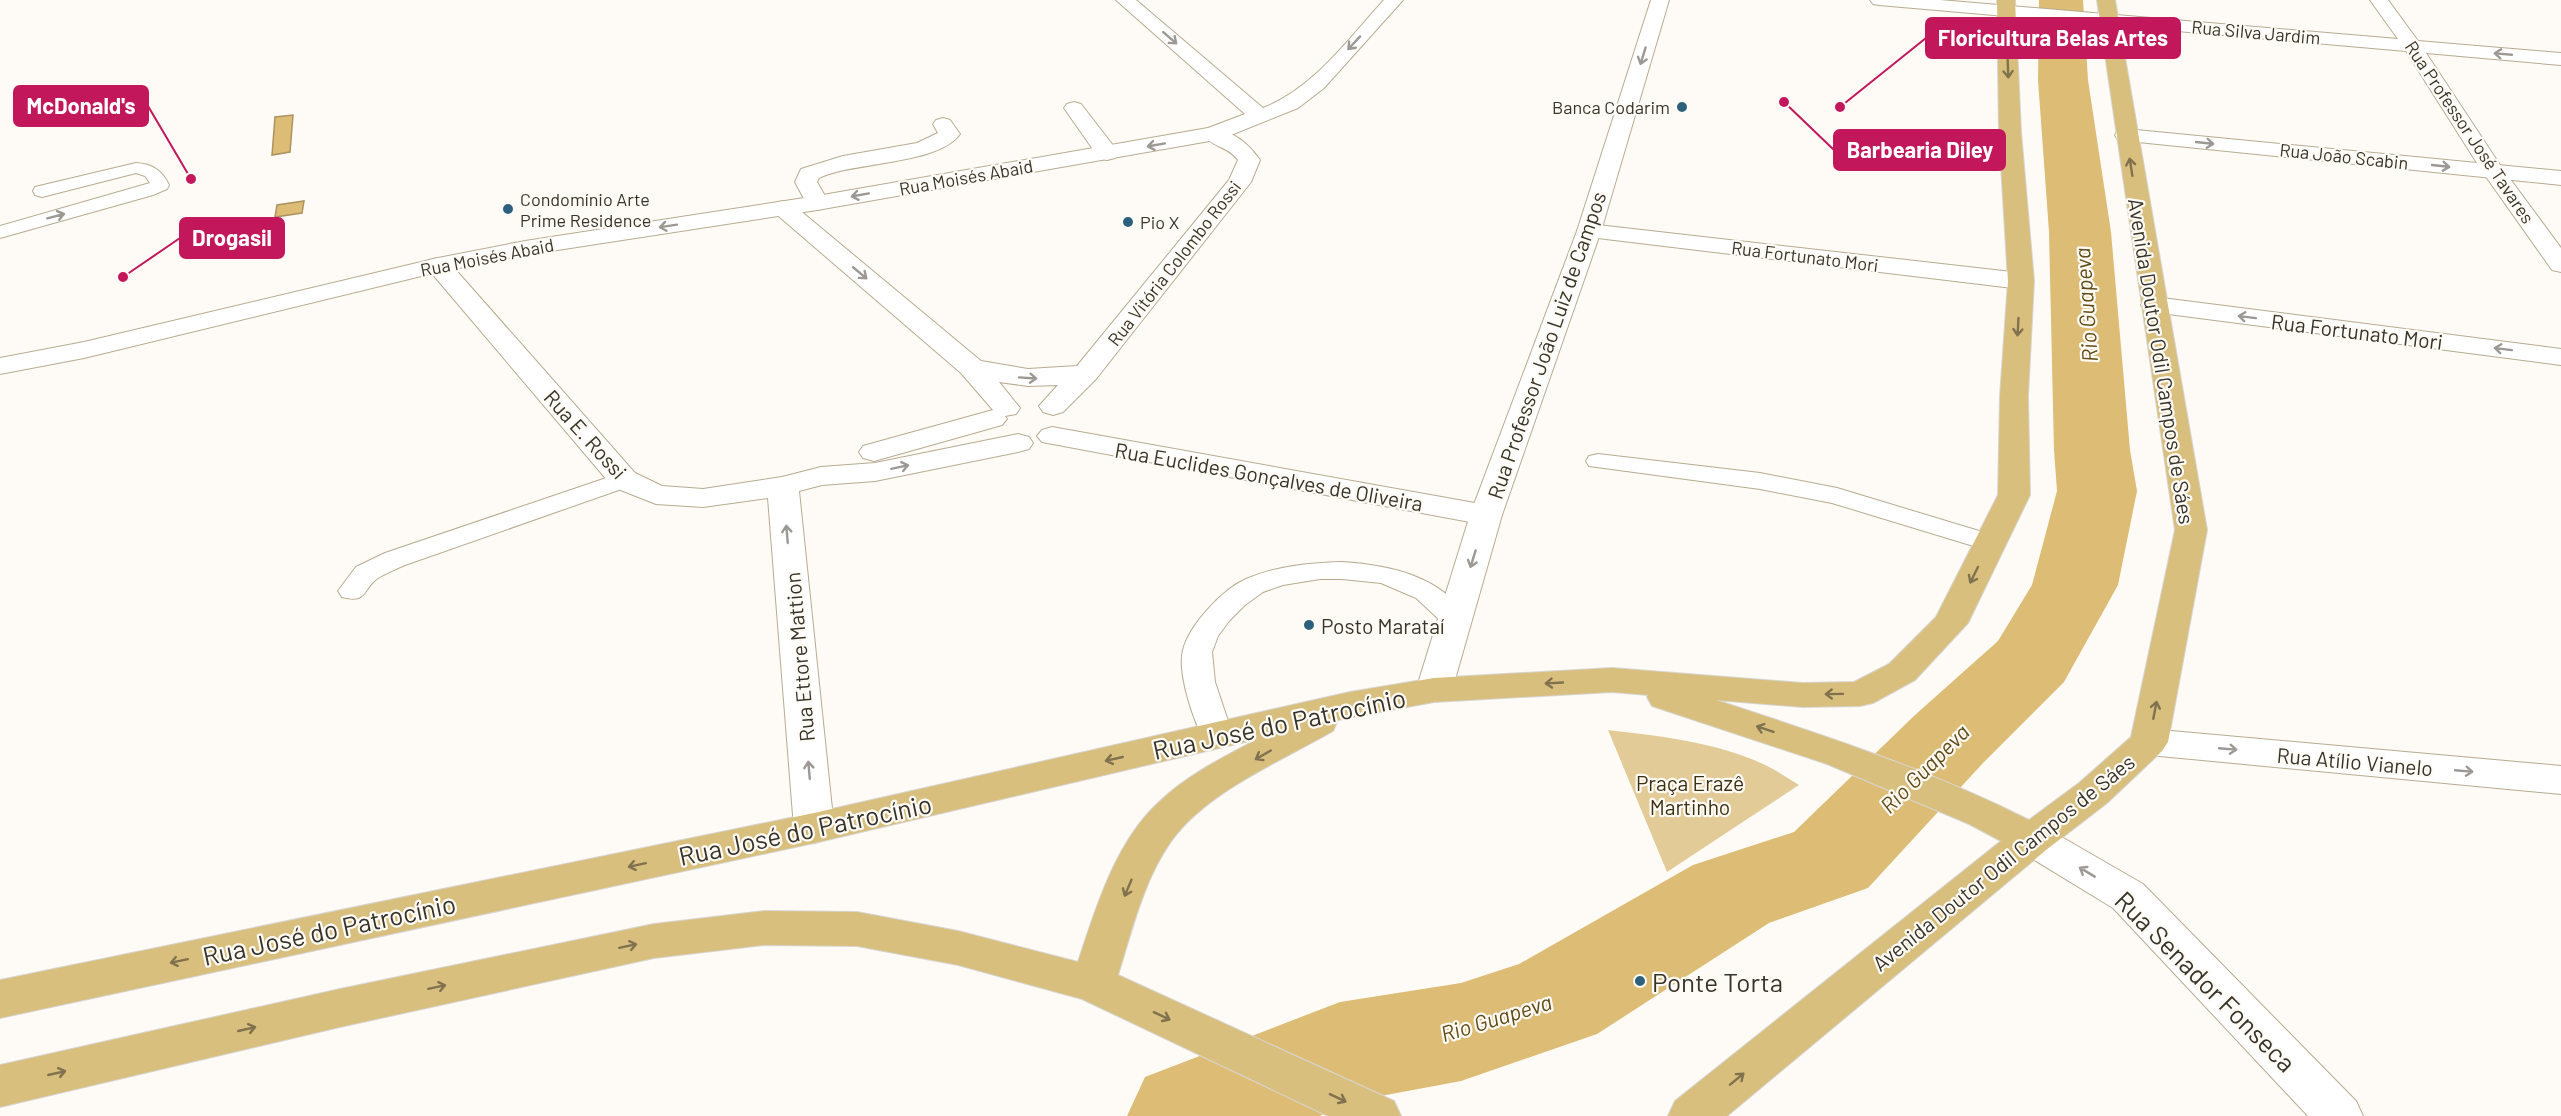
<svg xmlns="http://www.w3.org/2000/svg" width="2561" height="1116" font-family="Barlow,sans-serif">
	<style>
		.green { fill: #e3cb98 }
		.water { fill: #ddbc76; stroke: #ac935f; stroke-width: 1.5 }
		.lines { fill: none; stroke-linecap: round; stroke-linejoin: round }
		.river { fill: #ddbc76; fill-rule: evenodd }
		.lane-casing { stroke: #b8ab91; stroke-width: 2 }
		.street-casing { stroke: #b8ab91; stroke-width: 2 }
		.secondary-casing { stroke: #b8ab91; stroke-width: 2 }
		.primary-casing { stroke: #d7d6d4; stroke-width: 2 }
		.lane { fill: #fff; fill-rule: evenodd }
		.street { fill: #fff; fill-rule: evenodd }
		.secondary { fill: #fff; fill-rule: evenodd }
		.primary { fill: #d9bf7d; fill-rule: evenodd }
		.oneway { stroke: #9c9994 }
		.oneway2 { stroke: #80724e }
		.poi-dot { fill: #2c607c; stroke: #fefbf6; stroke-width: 2 }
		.labels { text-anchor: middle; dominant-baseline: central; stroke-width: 4.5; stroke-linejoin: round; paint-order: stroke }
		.far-street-label { font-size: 18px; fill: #383328; stroke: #fefbf6 }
		.far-poi-label { font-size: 18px; fill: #383328; stroke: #fefbf6; text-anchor: start }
		.street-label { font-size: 21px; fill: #383328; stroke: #fefbf6 }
		.poi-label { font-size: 21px; fill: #383328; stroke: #fefbf6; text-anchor: start }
		.park-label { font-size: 21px; fill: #3c2f0f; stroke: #fefbf6 }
		.water-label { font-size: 22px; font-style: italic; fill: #624b15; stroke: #fefbf6 }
		.near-street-label { font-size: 26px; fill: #383328; stroke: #fefbf6 }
		.near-poi-label { font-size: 26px; fill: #383328; stroke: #fefbf6; text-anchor: start }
		.leader { fill: none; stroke: #c2185b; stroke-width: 2 }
		.callout-dot { fill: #c2185b; stroke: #fefbf6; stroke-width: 2 }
		.callout { fill: #c2185b; stroke: #c2185b; stroke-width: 2 }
		.callout-label { font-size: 22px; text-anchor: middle; font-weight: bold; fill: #fff }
	</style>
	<rect width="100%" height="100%" fill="#fefbf6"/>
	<!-- green -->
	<path class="green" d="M1608,730C1659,736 1716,742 1763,764C1775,769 1787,778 1799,785L1667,872Z"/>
	<!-- water -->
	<g class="water">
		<path d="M293,115L290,152L272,155L275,117Z"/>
		<path d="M304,201L302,213L275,217L277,205Z"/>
	</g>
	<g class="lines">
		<!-- river -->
		<path class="river" d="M2039,0H2083L2088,80L2111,232L2130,450L2137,491L2118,585L2064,682L1983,763L1868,888L1769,923L1597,1034L1461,1081L1354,1101L1320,1116H1127L1145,1077L1340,1002L1461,983L1519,964L1693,865L1794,832L1915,715L1998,641L2032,585L2057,491L2054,450L2049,232L2038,80Z"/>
		<defs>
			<g id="lane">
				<path d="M136,163C152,164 162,170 169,185L167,189L153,195L0,238V226L150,183L145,176L136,173L42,197L35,195L33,191L35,187Z"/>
				<path d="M1598,454L1760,473L1837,488L1999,537L2003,543L1999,549L1990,551L1832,503L1760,489L1589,466L1586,461L1589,456Z"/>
				<path d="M624,472L633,475L637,480L633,485L405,565C396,569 386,573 378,578C362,589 368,604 342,597L338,591L356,567L385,553Z"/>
				<path d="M1342,562C1390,565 1441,576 1469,619L1465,625L1455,628L1445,625L1416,598L1381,583L1342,579H1320L1283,585L1263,592L1245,605L1229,621L1218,636L1212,652L1215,682L1233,736L1228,744L1217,747L1206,744C1194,723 1177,673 1183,650C1189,625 1223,589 1246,579C1276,566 1310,563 1342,562Z"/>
			</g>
			<g id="street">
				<path d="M1074,102L1081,104L1115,148L1118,153L1115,158L1107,160L1099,158L1064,108L1067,104Z"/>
				<path d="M943,118L950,120L960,134C938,165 855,161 819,178L817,182L829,203L825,208L817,210L809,208L795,182L801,169L843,156L917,143L938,133L933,124L936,120Z"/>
				<path d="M1213,128C1235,133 1247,142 1260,160L1251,182L1096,379L1063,412L1053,415L1043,412L1039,406L1058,385L1028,386L999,382L1020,408L1016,414L1005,416L1007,419L1002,425L874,461L863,458L859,452L863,446L993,410L961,373L775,213L771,208L775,203L783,201L791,203L981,361L1028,369L1077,366L1229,180L1238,160C1228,146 1211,147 1202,134L1205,129Z"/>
				<path d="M2126,129L2561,171V185L2118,140L2115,135L2118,130Z"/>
				<path d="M1589,224L2021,273L2030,276L2034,281L2030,286L2021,289L1581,236L1577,231L1581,226Z"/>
				<path d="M438,258L447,260L635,473L662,486L703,489L782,477L821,467L875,463L1018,434L1029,437L1033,443L1029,449L1018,452L875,481L822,485L799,491L834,828L828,839L814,843L800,839L794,828L768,498L703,507L656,504L613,487L429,270L426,265L429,260Z"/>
				<path d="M2154,297L2561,349V365L2145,311L2141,305L2145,299Z"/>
				<path d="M1052,427L1486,505L1497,508L1502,515L1497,522L1486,525L1042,442L1037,436L1042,430Z"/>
			</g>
			<g id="secondary">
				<path d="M1116,0H1136L1263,108C1314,88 1348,39 1384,0H1403L1324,88L1298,108L1221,139L817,210L525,255L438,272L84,358L0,374V358L84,342L438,258L525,241L817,196L1208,128L1245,114Z"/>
				<path d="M1651,0H1669L1601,231L1502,515L1452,690L1447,699L1434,702L1421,699L1416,690L1470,515L1577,231Z"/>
				<path d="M1870,0H1940L2398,39L2370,0H2388L2418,41L2561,53V65L2426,53L2502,168L2561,248V272L2552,270L2482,171L2406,51L1879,5L1873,4Z"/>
				<path d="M2149,729L2561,766V794L2149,755L2136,751L2130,742L2136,733Z"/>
				<path d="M2032,824L2046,828L2143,884L2356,1101L2363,1116H2308L2113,908L2018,850L2012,839L2018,828Z"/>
			</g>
			<path id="primary" d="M1997,0H2015L2021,132L2034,281L2028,396L2030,495L1968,623L1915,680L1873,703L1860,706L1803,707L1716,700C1823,735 1928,769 2029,820L2079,783L2131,737L2175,530L2097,0H2115L2207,530L2168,742L2162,751L2107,803L2046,850L1727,1116H1668L1675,1101L2001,841L1969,824L1827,764L1652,706L1647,697L1648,695L1612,692L1434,702L1338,720L1333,731C1281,761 1208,791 1172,840C1144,879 1132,930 1118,975L1394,1101L1401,1116H1328L1082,999L958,965L857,946L765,945L654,958L340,1027L0,1107V1065L340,989L654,924L765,911L857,912L958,931L1078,962C1096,908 1115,843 1158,803C1186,776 1223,757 1258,739L814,843L0,1018V980L814,813L1350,692L1434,678L1612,668L1803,683L1854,682L1889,664L1936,617L1998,495L2000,396L2008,281L1999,132Z"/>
		</defs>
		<!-- lane casing -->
		<use href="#lane" class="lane-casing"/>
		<!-- street casing -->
		<use href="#street" class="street-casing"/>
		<!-- secondary casing -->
		<use href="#secondary" class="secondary-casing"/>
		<!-- primary casing -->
		<use href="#primary" class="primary-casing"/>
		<!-- lane -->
		<use href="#lane" class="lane"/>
		<!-- street -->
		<use href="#street" class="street"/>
		<!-- secondary -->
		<use href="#secondary" class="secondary"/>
		<!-- primary -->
		<use href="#primary" class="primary"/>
	</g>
	<!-- one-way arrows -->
	<defs><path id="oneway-shaft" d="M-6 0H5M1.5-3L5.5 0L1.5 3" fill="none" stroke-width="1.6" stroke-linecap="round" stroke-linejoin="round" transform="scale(1.5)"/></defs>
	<g class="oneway">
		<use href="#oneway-shaft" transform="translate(1170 38) rotate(41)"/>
		<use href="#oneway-shaft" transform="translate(1354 43) rotate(133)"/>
		<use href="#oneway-shaft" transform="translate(2503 54) rotate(-175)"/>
		<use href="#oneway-shaft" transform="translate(1643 56) rotate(107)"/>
		<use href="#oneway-shaft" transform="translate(2205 143) rotate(6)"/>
		<use href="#oneway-shaft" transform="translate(1156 145) rotate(170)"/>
		<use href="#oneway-shaft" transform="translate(2441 166) rotate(6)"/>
		<use href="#oneway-shaft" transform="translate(860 195) rotate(170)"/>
		<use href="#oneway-shaft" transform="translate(56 216) rotate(-15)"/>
		<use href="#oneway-shaft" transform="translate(668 226) rotate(171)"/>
		<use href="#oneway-shaft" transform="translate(860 273) rotate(40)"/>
		<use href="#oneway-shaft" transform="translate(2247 317) rotate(-173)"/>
		<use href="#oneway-shaft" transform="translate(2503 349) rotate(-173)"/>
		<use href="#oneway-shaft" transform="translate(1028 378) rotate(4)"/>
		<use href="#oneway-shaft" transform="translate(900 467) rotate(-12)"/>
		<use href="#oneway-shaft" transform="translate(787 534) rotate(-95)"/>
		<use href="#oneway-shaft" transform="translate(1473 559) rotate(107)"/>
		<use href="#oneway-shaft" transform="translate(2228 749) rotate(5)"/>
		<use href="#oneway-shaft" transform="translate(809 770) rotate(-95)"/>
		<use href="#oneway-shaft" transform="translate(2464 771) rotate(5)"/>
		<use href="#oneway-shaft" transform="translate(2087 872) rotate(-149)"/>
	</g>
	<g class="oneway2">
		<use href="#oneway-shaft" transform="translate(2008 69) rotate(88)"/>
		<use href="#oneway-shaft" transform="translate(2131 167) rotate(-99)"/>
		<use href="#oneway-shaft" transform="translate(2018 327) rotate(93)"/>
		<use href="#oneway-shaft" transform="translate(1974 575) rotate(116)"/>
		<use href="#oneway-shaft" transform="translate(1554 683) rotate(177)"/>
		<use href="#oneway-shaft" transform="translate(1834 694) rotate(179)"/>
		<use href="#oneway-shaft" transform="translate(2155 710) rotate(-79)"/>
		<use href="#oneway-shaft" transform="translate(1765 729) rotate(-162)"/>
		<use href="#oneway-shaft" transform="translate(1263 755) rotate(150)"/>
		<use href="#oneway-shaft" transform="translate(1114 759) rotate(167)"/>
		<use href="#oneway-shaft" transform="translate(637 865) rotate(168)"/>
		<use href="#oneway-shaft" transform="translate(1128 888) rotate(113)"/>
		<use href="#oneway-shaft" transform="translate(628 946) rotate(-12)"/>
		<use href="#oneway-shaft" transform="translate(179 961) rotate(168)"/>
		<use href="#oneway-shaft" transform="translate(437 987) rotate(-12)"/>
		<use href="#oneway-shaft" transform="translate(1162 1016) rotate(25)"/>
		<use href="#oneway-shaft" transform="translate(247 1029) rotate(-13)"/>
		<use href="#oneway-shaft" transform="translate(57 1073) rotate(-13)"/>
		<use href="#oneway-shaft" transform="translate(1737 1079) rotate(-39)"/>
		<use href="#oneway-shaft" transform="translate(1338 1098) rotate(25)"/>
	</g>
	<!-- markers -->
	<g class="poi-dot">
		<circle cx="1682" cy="107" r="6"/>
		<circle cx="508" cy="209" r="6"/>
		<circle cx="1128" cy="222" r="6"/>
		<circle cx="1309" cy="625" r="6"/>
		<circle cx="1640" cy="981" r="6"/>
	</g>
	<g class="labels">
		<!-- far-street labels -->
		<g class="far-street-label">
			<text transform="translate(2256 32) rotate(5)">Rua Silva Jardim</text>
			<text transform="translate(2470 132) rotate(56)">Rua Professor José Tavares</text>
			<text transform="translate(2344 156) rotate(6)">Rua João Scabin</text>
			<text transform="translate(966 177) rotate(-10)">Rua Moisés Abaid</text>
			<text transform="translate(1805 256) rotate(7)">Rua Fortunato Mori</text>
			<text transform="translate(487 257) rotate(-11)">Rua Moisés Abaid</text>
			<text transform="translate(1174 263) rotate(-52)">Rua Vitória Colombo Rossi</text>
		</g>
		<!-- far-poi labels -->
		<g class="far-poi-label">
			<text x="1670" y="107" text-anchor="end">Banca Codarim</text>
			<text x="520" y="199">Condomínio Arte<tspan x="520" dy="21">Prime Residence</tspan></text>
			<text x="1140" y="222">Pio X</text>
		</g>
		<!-- street labels -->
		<g class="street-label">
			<text transform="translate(2357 331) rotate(7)">Rua Fortunato Mori</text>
			<text transform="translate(1546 345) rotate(-71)">Rua Professor João Luiz de Campos</text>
			<text transform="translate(2162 361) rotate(81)">Avenida Doutor Odil Campos de Sáes</text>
			<text transform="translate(586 434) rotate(48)">Rua E. Rossi</text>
			<text transform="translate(1269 476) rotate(10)">Rua Euclides Gonçalves de Oliveira</text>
			<text transform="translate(799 657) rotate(-95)">Rua Ettore Mattion</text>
			<text transform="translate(2355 761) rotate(5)">Rua Atílio Vianelo</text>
			<text transform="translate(2003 862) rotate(-39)">Avenida Doutor Odil Campos de Sáes</text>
		</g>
		<!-- poi labels -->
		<g class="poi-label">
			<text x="1321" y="625">Posto Marataí</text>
		</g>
		<!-- park labels -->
		<g class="park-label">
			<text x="1690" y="782">Praça Erazê<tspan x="1690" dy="24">Martinho</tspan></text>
		</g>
		<!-- water labels -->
		<g class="water-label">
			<text transform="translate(2085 305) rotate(-94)">Rio Guapeva</text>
			<text transform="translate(1924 768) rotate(-45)">Rio Guapeva</text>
			<text transform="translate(1496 1017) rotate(-17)">Rio Guapeva</text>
		</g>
		<!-- near-street labels -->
		<g class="near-street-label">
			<text transform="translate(1279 723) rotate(-12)">Rua José do Patrocínio</text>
			<text transform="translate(805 829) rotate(-12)">Rua José do Patrocínio</text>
			<text transform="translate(329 929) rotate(-12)">Rua José do Patrocínio</text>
			<text transform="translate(2206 981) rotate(45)">Rua Senador Fonseca</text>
		</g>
		<!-- near-poi labels -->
		<g class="near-poi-label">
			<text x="1652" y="981">Ponte Torta</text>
		</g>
	</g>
	<!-- callouts -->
	<path class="leader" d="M1840 107L1926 38M191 179L148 106M1784 102L1834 150M123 277L180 238"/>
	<g class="callout-dot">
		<circle cx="1840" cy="107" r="6"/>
		<circle cx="191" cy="179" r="6"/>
		<circle cx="1784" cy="102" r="6"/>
		<circle cx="123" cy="277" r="6"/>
	</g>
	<g class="callout">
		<rect x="1926" y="18" width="254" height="40" rx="6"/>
		<rect x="14" y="86" width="134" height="40" rx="6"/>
		<rect x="1834" y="130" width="171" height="40" rx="6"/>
		<rect x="180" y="218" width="104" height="40" rx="6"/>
	</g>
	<g class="callout-label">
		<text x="2053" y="46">Floricultura Belas Artes</text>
		<text x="81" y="114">McDonald's</text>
		<text x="1920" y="158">Barbearia Diley</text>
		<text x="232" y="246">Drogasil</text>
	</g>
</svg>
